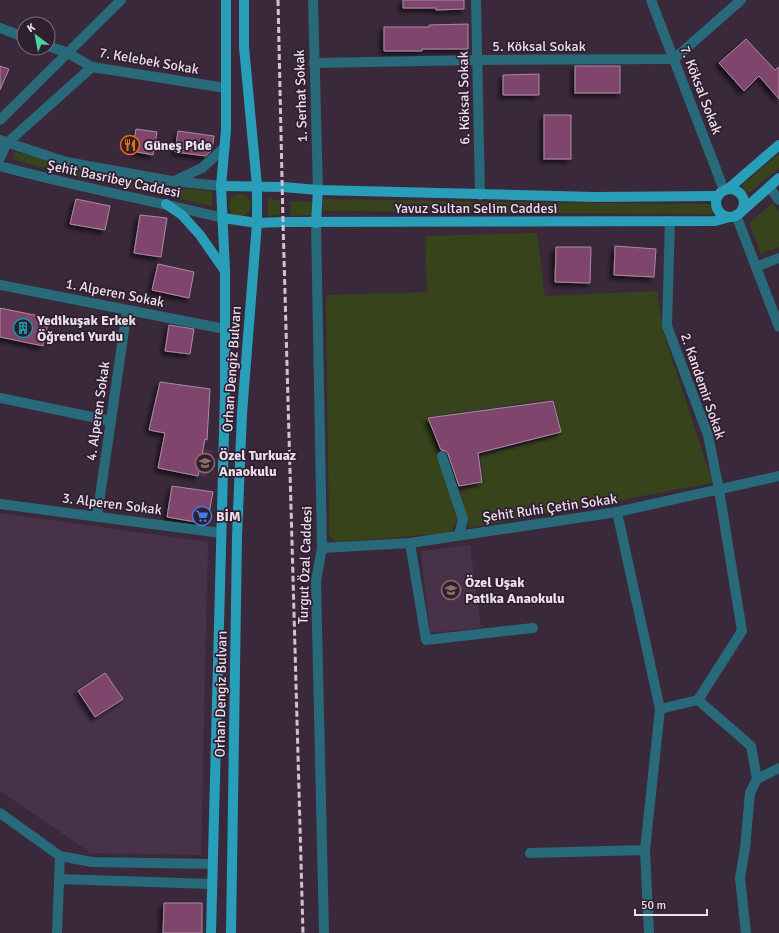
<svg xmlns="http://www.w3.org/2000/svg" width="779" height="933" font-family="Signika,sans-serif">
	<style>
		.built { fill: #473249 }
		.green { fill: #37441b }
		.building { fill: #80456d; stroke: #a98d9e; filter: url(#shadow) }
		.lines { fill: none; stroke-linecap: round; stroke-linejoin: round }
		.minor { stroke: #286a79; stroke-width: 10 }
		.tertiary { stroke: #286a79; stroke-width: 10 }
		.primary { stroke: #299eb8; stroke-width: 10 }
		.rail { stroke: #d0c3d1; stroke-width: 3; stroke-dasharray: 6 3; stroke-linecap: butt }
		.labels { text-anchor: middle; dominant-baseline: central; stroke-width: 3.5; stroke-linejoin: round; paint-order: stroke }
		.street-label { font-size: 14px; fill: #ece0ed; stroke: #301e31 }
		.poi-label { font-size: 14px; font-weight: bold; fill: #ece0ed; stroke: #301e31; text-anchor: start }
	</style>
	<defs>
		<filter id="shadow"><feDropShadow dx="-3.5" dy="3.5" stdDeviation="2" flood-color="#0009"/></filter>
	</defs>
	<rect width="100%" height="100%" fill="#3a283b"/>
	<!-- built -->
	<g class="built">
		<path d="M203,449L213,451L207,477L198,476Z"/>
		<path d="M0,513L208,542L201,855L91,853L0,791Z"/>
		<path d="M470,545L481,628L430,633L421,551Z"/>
	</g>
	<!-- green -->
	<g class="green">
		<path d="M15,151C61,165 107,178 155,185C174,188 193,189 212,191V206L65,174L12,159Z"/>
		<path d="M779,154V168L750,192H746L743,188V184Z"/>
		<circle cx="240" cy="205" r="11"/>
		<path d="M268,198L280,201V215L268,216Z"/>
		<path d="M323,199L505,202L713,204L715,205L716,211L711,214L323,211Z"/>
		<path d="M291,201L312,202V215L290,216Z"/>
		<path d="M773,203L779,212V247L761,254L749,223Z"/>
		<path d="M537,233L545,296L657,291L663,332L713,483L469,528L460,490L484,482L480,456L562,434L554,399L427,417L458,517L451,533L336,542L329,535L326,295L427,292L425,236Z"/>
	</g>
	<!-- building -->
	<g class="building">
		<path d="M403,0H464V9L436,10V8H403Z"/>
		<path d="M468,24V49H422V51H384V27H429V25Z"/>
		<path d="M746,39L775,70L779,67V99L759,76L744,91L719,63Z"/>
		<path d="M0,66L9,69L0,90Z"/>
		<rect x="575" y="66" width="45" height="27"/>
		<path d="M539,74V95H503V75Z"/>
		<rect x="544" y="115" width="27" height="44"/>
		<path d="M136,129L157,132L153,155L132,151Z"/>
		<path d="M178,131L214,136L212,150L206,156L175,152Z"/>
		<path d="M76,199L110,206L105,230L70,224Z"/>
		<path d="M140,215L167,218L161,257L134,253Z"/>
		<path d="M615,246L656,249L654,277L614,275Z"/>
		<path d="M556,247H591L590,283L555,282Z"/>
		<path d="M158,264L194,272L189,298L152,290Z"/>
		<path d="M0,308L49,318L43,346L0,337Z"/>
		<path d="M169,325L194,329L190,354L165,351Z"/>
		<path d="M160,382L210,389L207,440L205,439L198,476L158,468L165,433L149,430Z"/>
		<path d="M553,401L561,432L478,453L482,482L459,486L448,454L446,451L441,450L428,418Z"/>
		<path d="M172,486L213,492L207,524L167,517Z"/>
		<path d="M105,673L123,699L95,717L78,691Z"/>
		<path d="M164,903H202V933H163Z"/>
	</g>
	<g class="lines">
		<!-- minor -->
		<g class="minor">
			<path d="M313,0L318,190"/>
			<path d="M476,0L480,195"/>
			<path d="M651,0L724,190"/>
			<path d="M0,28L24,37"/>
			<path d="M48,46L68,53L92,67L226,88"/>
			<path d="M314,63L477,60L674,59L741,0"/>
			<path d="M0,120L121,0"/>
			<path d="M7,143L92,67"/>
			<path d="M769,187L779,200"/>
			<path d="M736,215L779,327"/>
			<path d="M316,223L322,548L316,581L324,933"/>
			<path d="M756,267L779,258"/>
			<path d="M0,285L225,329"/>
			<path d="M0,398L111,421"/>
			<path d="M442,456L463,519L459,535"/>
			<path d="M0,504L221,533"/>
			<path d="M617,512L660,709"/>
			<path d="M97,517L127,310"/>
			<path d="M410,543L426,640L533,628"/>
			<path d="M322,548L410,543L617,512L779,476"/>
			<path d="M698,700L751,746L757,779"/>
			<path d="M0,813L60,856L92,862L212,864"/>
			<path d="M530,853L645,850"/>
			<path d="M59,879L212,884"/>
			<path d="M57,933L60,856"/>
			<path d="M649,933L645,850L660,709L698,700L742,631L719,490L708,435L667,326L670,221"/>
			<path d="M746,933L740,878L745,848L750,793L757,779L779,768"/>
		</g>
		<!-- tertiary -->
		<g class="tertiary">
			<path d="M0,140L66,162L172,181L221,186"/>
			<path d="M0,158L7,143"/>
			<path d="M0,166C73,186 149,200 223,218"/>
			<path d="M174,181L202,168L225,147"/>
		</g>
		<!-- primary -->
		<g class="primary">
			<path d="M221,186L283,187L318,190L594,197L717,196"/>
			<path d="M728,189L779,145"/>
			<circle cx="730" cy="203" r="14"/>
			<path d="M166,204L182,215L200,235L225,271"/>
			<path d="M741,212L779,178"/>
			<path d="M223,218L257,223L283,222L715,221L730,217"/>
			<path d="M316,223L318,190"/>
			<path d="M211,933L225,394V271L221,186L226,130V0"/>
			<path d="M231,933L237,537L242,413L257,223V186L244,47V0"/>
		</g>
		<!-- rail -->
		<path class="rail" d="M278,0L283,222L303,933"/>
	</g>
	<!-- icons -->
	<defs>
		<symbol id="restaurant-ring" viewBox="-11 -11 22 22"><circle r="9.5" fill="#301e31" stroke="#e8710a" stroke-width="1.5"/><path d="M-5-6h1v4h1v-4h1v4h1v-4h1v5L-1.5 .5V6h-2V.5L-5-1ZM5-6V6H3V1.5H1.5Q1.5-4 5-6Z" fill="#e8710a"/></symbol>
		<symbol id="building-ring" viewBox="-11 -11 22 22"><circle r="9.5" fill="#301e31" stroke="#0f9aa8" stroke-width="1.5"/><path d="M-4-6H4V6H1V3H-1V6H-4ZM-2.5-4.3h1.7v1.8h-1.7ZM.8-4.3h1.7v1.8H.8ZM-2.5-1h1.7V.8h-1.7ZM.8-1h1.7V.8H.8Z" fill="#0f9aa8"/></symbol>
		<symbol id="school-ring" viewBox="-11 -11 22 22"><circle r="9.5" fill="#301e31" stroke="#8d6e63" stroke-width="1.5"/><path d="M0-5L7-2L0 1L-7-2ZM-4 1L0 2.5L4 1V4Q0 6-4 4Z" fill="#8d6e63"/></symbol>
		<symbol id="supermarket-ring" viewBox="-11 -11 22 22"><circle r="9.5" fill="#301e31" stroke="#3f7fe0" stroke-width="1.5"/><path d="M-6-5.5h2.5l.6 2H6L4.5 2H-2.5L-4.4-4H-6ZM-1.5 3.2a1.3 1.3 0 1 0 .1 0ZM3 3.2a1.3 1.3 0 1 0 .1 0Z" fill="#3f7fe0"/></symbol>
	</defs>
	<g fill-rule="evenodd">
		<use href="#restaurant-ring" x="119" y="134" width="22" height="22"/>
		<use href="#building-ring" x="12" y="317" width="22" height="22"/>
		<use href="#school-ring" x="194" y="452" width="22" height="22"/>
		<use href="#supermarket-ring" x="191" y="505" width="22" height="22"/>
		<use href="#school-ring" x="440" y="579" width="22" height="22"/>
	</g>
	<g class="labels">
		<!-- street labels -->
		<g class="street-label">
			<text x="539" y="46">5. Köksal Sokak</text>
			<text transform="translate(149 61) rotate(10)">7. Kelebek Sokak</text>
			<text transform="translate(701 90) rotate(69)">7. Köksal Sokak</text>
			<text transform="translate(301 96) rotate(-92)">1. Serhat Sokak</text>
			<text transform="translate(464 98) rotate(-91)">6. Köksal Sokak</text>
			<text transform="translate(114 179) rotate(12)">Şehit Basribey Caddesi</text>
			<text x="476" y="208">Yavuz Sultan Selim Caddesi</text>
			<text transform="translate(115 293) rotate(11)">1. Alperen Sokak</text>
			<text transform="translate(232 369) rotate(-86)">Orhan Dengiz Bulvarı</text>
			<text transform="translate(703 386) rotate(71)">2. Kandemir Sokak</text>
			<text transform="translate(98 411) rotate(-82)">4. Alperen Sokak</text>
			<text transform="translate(112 504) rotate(7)">3. Alperen Sokak</text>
			<text transform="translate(550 508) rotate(-8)">Şehit Ruhi Çetin Sokak</text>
			<text transform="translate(305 565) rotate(-88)">Turgut Özal Caddesi</text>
			<text transform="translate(221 694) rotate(-89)">Orhan Dengiz Bulvarı</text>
		</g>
		<!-- poi labels -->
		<g class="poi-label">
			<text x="144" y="145">Güneş Pide</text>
			<text x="37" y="320">Yedikuşak Erkek<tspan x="37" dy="16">Öğrenci Yurdu</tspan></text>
			<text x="219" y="455">Özel Turkuaz<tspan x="219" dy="16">Anaokulu</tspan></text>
			<text x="216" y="516">BİM</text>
			<text x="465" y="582">Özel Uşak<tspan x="465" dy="16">Patika Anaokulu</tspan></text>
		</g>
	</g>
	<!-- north arrow -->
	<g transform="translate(36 36) rotate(328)"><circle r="19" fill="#301e31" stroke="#7b6c7c"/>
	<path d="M0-3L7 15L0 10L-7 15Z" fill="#47d49e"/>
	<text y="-6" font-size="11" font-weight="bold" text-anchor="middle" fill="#ece0ed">K</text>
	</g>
	<!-- scale -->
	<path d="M635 909v6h72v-6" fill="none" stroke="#ece0ed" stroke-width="2"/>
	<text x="641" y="909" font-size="12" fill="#ece0ed" stroke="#301e31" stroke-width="3" paint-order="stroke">50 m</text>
</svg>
